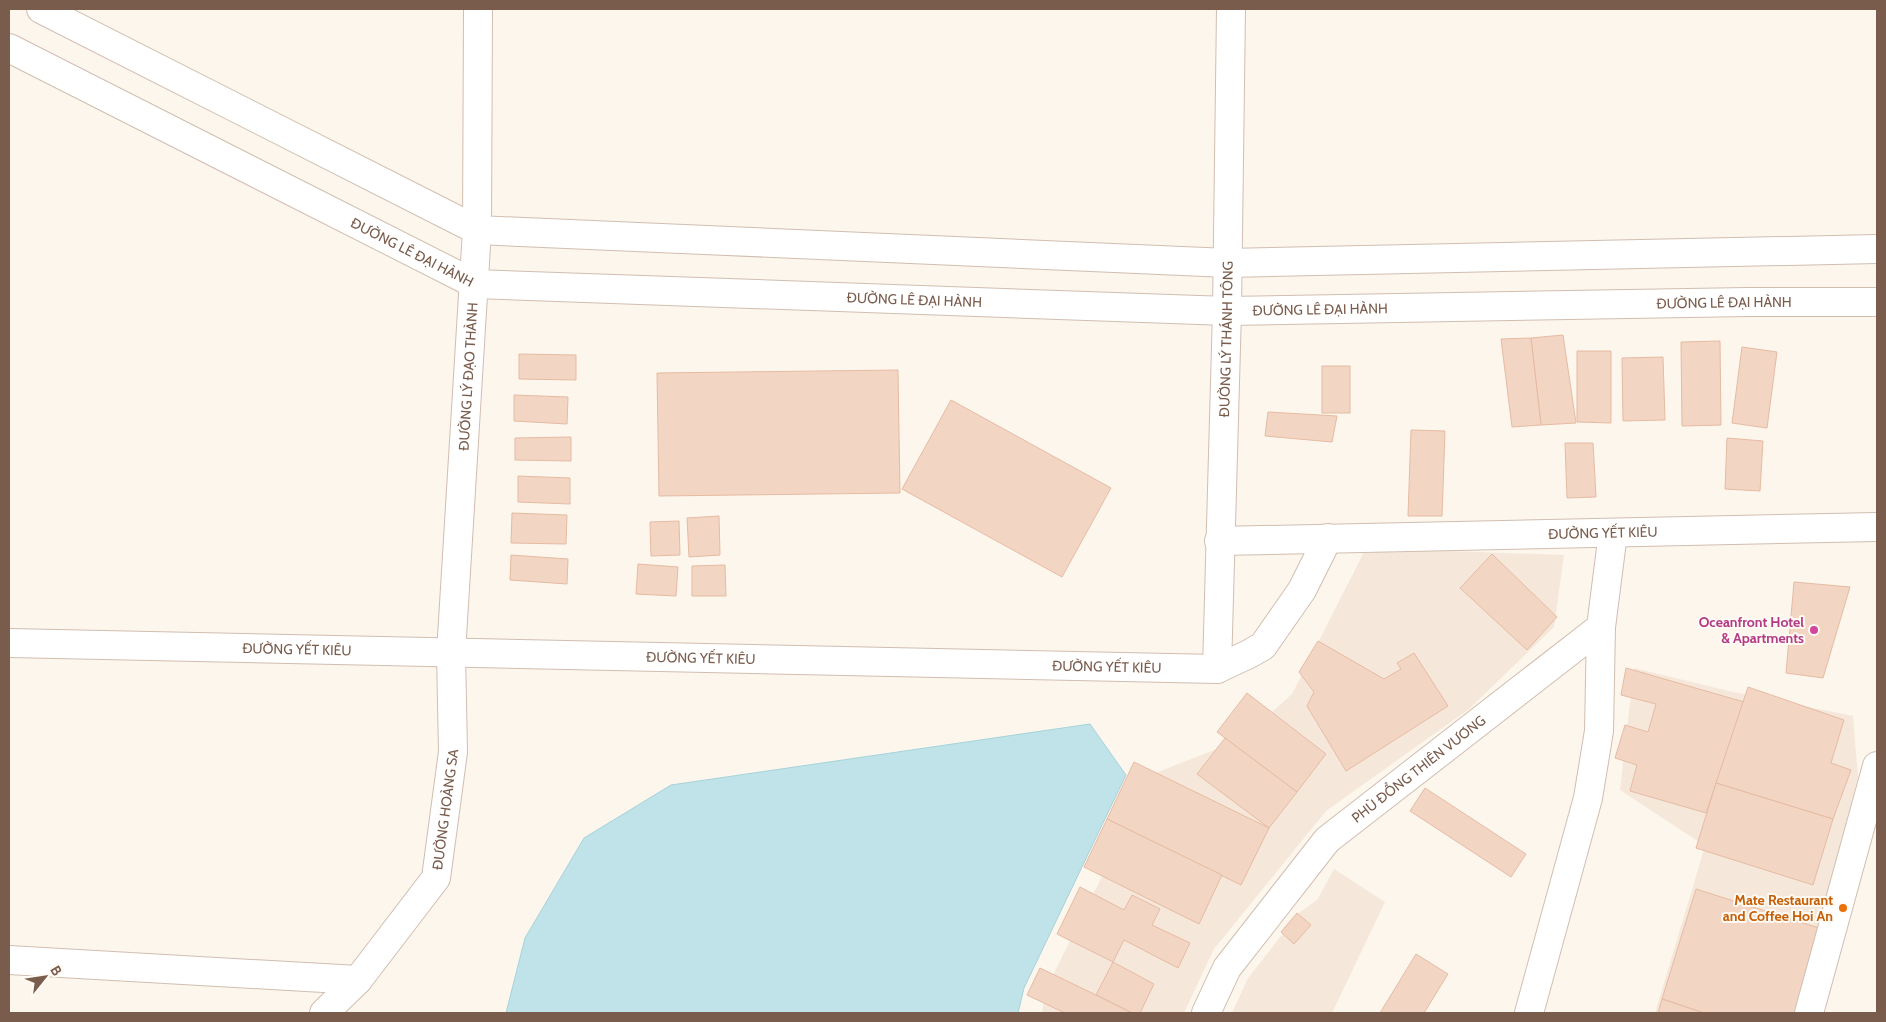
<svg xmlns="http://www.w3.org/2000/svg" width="1886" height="1022" font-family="Cabin,sans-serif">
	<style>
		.residential { fill: #f5e8da }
		.water { fill: #bfe3e8; stroke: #a5d3da }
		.building { fill: #f3d5c3; stroke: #e6bba3 }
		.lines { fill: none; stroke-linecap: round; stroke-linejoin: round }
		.minor-casing { stroke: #d1beb0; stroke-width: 30 }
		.minor { stroke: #fff; stroke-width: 28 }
		.hotel-dot { fill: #d1479c; stroke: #fffaf3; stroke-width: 2 }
		.food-dot { fill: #e8710a; stroke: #fffaf3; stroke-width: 2 }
		.labels { text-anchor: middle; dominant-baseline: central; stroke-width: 4; stroke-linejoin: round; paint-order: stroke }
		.street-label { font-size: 14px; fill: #7a5c4d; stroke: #fffaf3 }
		.hotel-label { font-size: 14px; font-weight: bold; fill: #b23c85; stroke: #fffaf3; text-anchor: end }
		.food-label { font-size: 14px; font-weight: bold; fill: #c56008; stroke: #fffaf3; text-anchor: end }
	</style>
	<rect width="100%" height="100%" fill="#fdf6ec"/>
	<!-- residential -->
	<g class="residential">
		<path d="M1366,548L1564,555L1554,627L1469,709L1326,811L1214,949L1184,1013H1042L1046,989L1153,774L1242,739L1292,694Z"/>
		<path d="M1634,668L1733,692L1853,716L1858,777L1798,1013H1655L1705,846L1620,790Z"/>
		<path d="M1334,869L1385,902L1332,1013H1232L1248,978L1300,912L1317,900Z"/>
	</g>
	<!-- water -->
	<path class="water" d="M1090,724L1126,775L1024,988L1018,1013H506L525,938L584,838L671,785Z"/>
	<!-- building -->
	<g class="building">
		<path d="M1563,335L1576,423L1541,425L1531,338Z"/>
		<path d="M1531,338L1541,425L1512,427L1501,339Z"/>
		<path d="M1720,341L1721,425L1682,426L1681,342Z"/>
		<path d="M1742,347L1777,352L1767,428L1732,423Z"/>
		<path d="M1577,351H1611V423L1577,422Z"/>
		<path d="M519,354L576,355V380L519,379Z"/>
		<path d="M1663,357L1665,420L1623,421L1622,358Z"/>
		<rect x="1322" y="366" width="28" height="47"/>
		<path d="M898,370L900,493L659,496L657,373Z"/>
		<path d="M514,395L568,397L567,424L514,421Z"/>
		<path d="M951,400L1111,488L1062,577L902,489Z"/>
		<path d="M1268,412L1337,416L1332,442L1265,436Z"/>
		<path d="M1411,430L1445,431L1442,516H1408Z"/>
		<path d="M571,437V461L515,460V438Z"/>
		<path d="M1727,438L1763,441L1760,491L1725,489Z"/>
		<path d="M1565,443H1593L1596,497L1567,498Z"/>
		<path d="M518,476L570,478V504L518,502Z"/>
		<path d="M512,513L567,515L566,544L511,543Z"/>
		<path d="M719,516L720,555L689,557L687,518Z"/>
		<path d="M679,521L680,555L651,556L650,522Z"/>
		<path d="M1492,554L1557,617L1527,650L1460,588Z"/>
		<path d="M511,555L568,559L567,584L510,580Z"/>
		<path d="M638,564L678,567L676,596L636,594Z"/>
		<path d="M725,565L726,596H692V566Z"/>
		<path d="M1794,582L1850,587L1823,678L1786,673Z"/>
		<path d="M1318,641L1384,679L1401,669L1397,663L1414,653L1448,706L1346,771L1307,706L1314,692L1299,672Z"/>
		<path d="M1626,668L1744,702L1706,813L1630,791L1637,765L1615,758L1625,725L1648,732L1656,704L1621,695Z"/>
		<path d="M1748,687L1844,720L1831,763L1851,770L1833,819L1716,783Z"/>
		<path d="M1247,693L1326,754L1297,792L1217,732Z"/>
		<path d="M1225,738L1297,792L1269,828L1197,774Z"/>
		<path d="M1134,762L1269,828L1241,885L1107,819Z"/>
		<path d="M1716,783L1833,819L1813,885L1696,848Z"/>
		<path d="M1425,788L1526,854L1511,877L1410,811Z"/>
		<path d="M1107,819L1222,875L1199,924L1084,867Z"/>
		<path d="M1080,887L1124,910L1132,895L1160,909L1152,925L1190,943L1178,968L1124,940L1113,962L1057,934Z"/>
		<path d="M1696,889L1822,929L1798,1013H1704L1662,999Z"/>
		<path d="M1297,913L1311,925L1294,944L1281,932Z"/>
		<path d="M1416,954L1448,974L1424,1013H1380Z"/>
		<path d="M1113,962L1154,984L1140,1013H1132L1096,995Z"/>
		<path d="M1040,968L1096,995L1132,1013H1065L1027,995Z"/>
		<path d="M1662,999L1704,1013H1658Z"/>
	</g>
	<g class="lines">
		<defs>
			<g id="minor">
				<path d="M41,9L477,230L1228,263L1877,249"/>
				<path id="s1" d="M9,48L475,284L1227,311L1747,302H1877"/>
				<path id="s2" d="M1219,541L1877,527"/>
				<path id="s3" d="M9,643L1217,669L1249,654L1263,646L1302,590L1328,538"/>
				<path id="s4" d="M1217,669L1227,311L1231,9"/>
				<path d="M9,960L358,980"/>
				<path id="s5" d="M324,1013L358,980L436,878L453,752L451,653L477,230L478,9"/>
				<path id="s6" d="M1206,1013L1227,968L1327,840L1601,627L1613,533"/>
				<path d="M1529,1013L1588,798L1599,731L1601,627"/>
				<path d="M1809,1013L1877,766"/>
			</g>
		</defs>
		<!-- minor casing -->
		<use href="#minor" class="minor-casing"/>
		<!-- minor -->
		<use href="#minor" class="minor"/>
	</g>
	<!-- markers -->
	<circle class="hotel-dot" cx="1814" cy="630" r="5"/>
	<circle class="food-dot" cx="1843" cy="908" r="5"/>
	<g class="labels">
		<!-- street labels -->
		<g class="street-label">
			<text stroke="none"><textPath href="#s1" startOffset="452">ĐƯỜNG LÊ ĐẠI HÀNH</textPath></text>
			<text stroke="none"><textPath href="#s1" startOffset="962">ĐƯỜNG LÊ ĐẠI HÀNH</textPath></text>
			<text stroke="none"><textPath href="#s1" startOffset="1772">ĐƯỜNG LÊ ĐẠI HÀNH</textPath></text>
			<text stroke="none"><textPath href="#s1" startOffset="1368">ĐƯỜNG LÊ ĐẠI HÀNH</textPath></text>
			<text stroke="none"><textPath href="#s4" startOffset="330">ĐƯỜNG LÝ THÁNH TÔNG</textPath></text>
			<text stroke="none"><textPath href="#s5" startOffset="679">ĐƯỜNG LÝ ĐẠO THÀNH</textPath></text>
			<text stroke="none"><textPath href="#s2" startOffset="384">ĐƯỜNG YẾT KIÊU</textPath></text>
			<text stroke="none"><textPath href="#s3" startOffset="288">ĐƯỜNG YẾT KIÊU</textPath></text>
			<text stroke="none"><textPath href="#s3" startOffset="692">ĐƯỜNG YẾT KIÊU</textPath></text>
			<text stroke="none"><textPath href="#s3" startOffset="1098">ĐƯỜNG YẾT KIÊU</textPath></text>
			<text stroke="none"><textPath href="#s6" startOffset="328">PHÙ ĐỔNG THIÊN VƯƠNG</textPath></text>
			<text stroke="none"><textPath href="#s5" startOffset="245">ĐƯỜNG HOÀNG SA</textPath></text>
		</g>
		<!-- hotel labels -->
		<g class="hotel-label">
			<text x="1804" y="622">Oceanfront Hotel<tspan x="1804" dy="16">&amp; Apartments</tspan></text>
		</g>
		<!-- food labels -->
		<g class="food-label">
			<text x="1833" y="900">Mate Restaurant<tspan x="1833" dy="16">and Coffee Hoi An</tspan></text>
		</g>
	</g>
	<!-- border -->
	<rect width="1886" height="1022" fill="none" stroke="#7a5c4d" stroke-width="20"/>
	<!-- north arrow -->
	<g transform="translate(45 977) rotate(60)" stroke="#fffaf3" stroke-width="4" paint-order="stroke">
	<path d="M0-4L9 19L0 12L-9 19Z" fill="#7a5c4d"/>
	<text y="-8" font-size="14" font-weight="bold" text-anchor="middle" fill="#7a5c4d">B</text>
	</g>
</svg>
